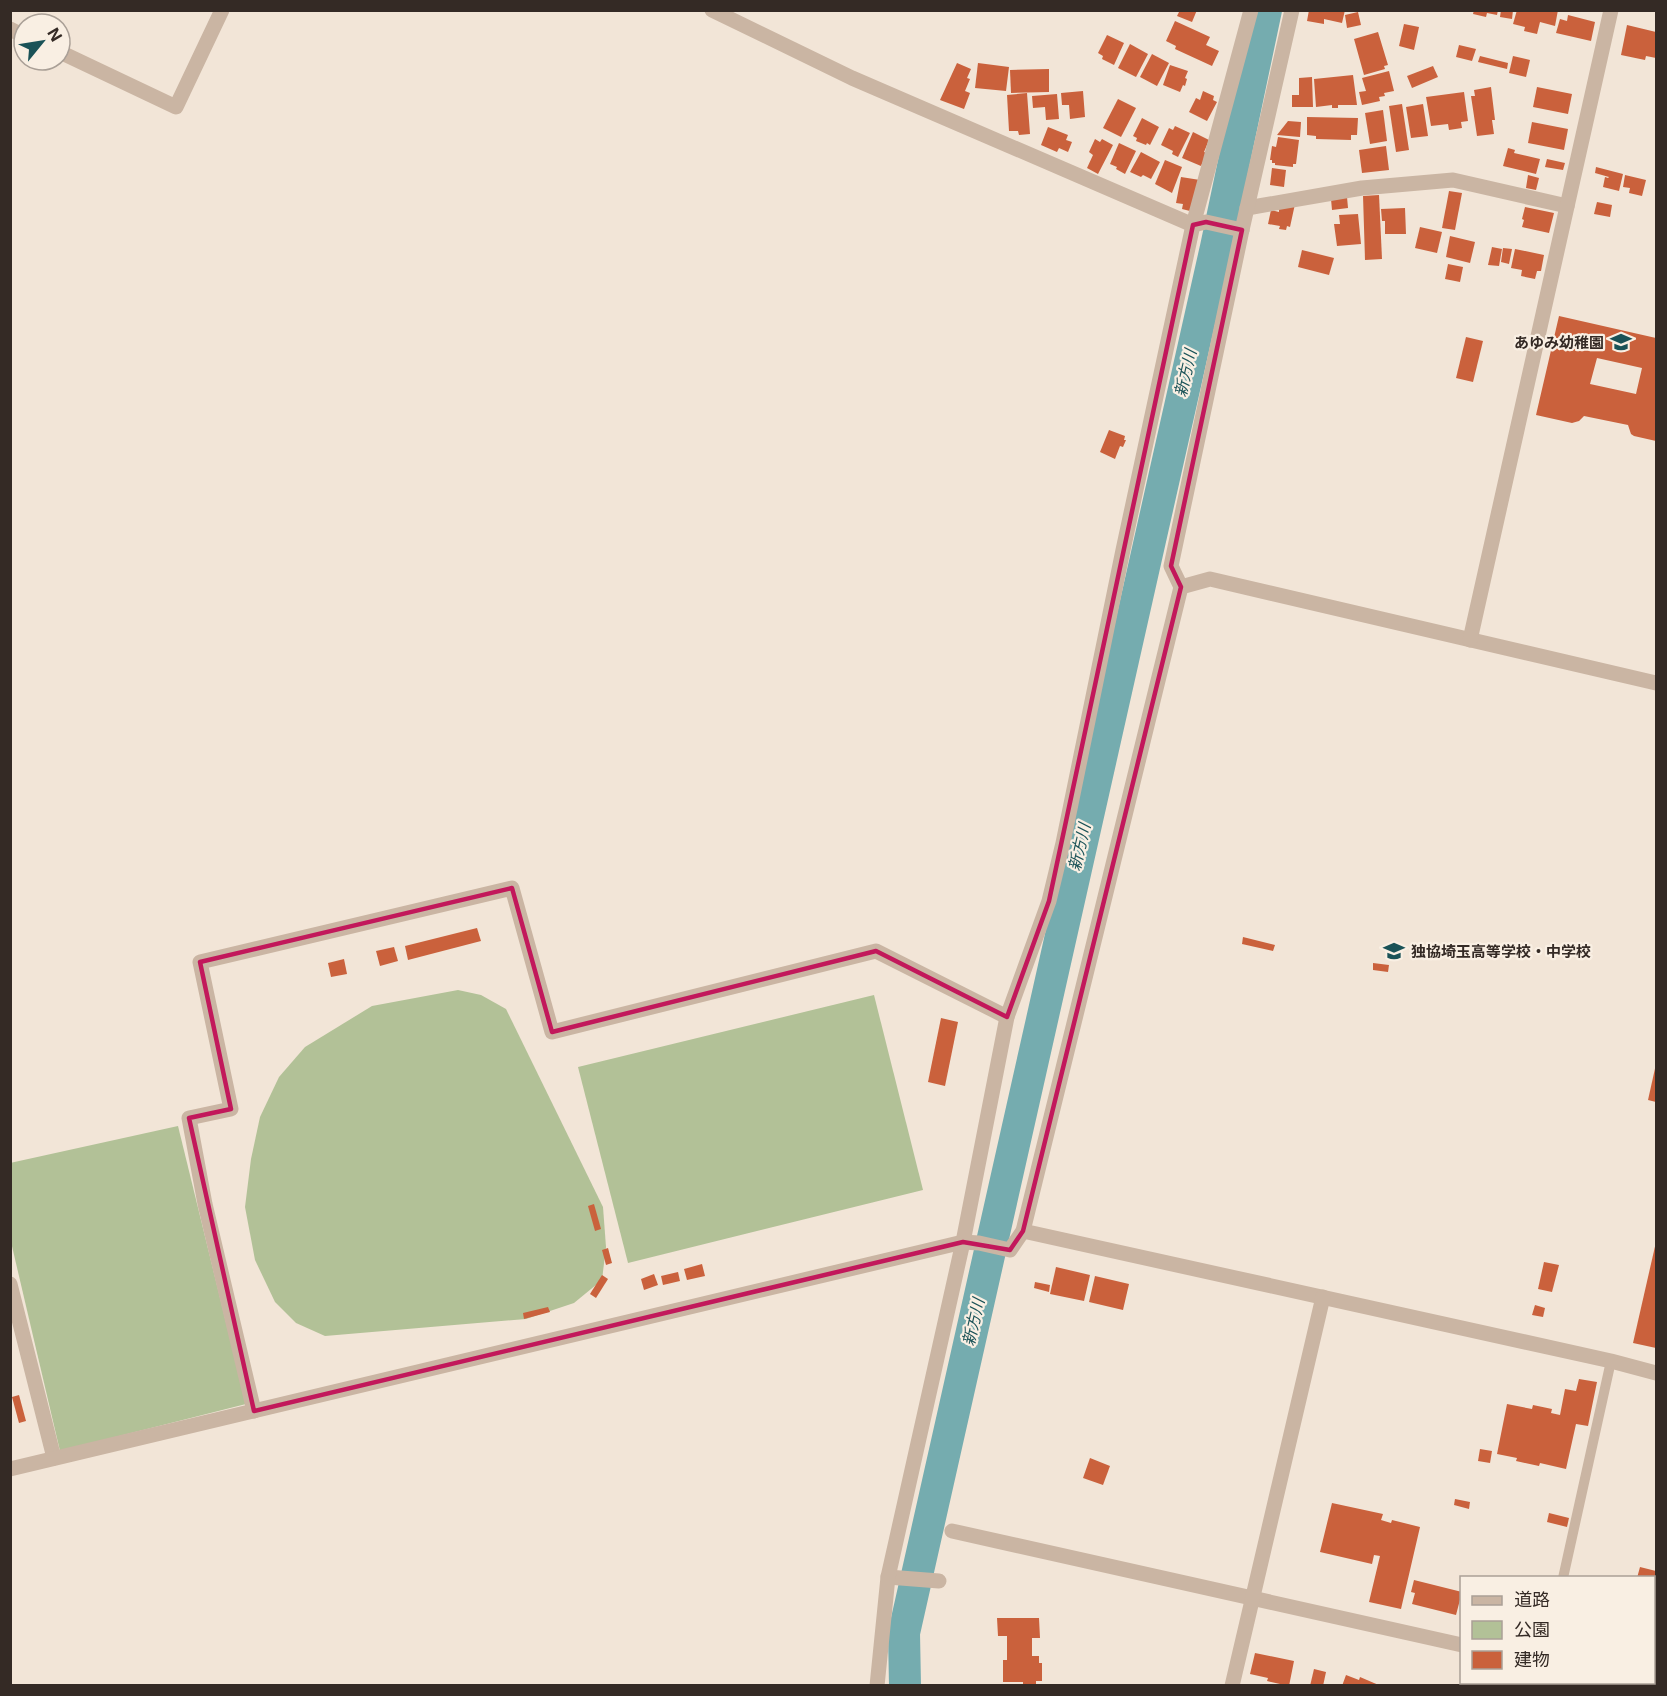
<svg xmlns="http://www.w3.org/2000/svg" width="1667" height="1696" font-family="Inter,'Noto Sans JP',sans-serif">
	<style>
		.green { fill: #b2c197 }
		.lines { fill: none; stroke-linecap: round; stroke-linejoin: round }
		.river { stroke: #75acaf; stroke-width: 32 }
		.building { fill: #ca613c; fill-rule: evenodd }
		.lane { stroke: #cab5a3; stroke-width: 10 }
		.street { stroke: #cab5a3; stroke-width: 15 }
		.marked { fill: none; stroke: #c2185b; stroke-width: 4.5; stroke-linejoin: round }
		.labels { text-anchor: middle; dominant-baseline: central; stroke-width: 4.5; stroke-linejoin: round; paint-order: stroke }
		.poi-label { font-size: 15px; font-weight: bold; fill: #342a25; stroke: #f9efe3; text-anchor: end }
		.water-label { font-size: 16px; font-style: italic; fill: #1a5257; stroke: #f9efe3 }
	</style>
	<rect width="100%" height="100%" fill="#f2e5d7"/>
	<!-- green -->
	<g class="green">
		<path d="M458,990L481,995L506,1009L603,1207L606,1247L602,1280L574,1303L526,1319L325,1336L296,1323L275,1302L255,1260L245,1207L251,1159L260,1117L279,1077L305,1047L372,1006Z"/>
		<path d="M874,995L923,1190L628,1263L578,1067Z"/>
		<path d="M178,1126L246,1404L60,1451L11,1242L10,1163Z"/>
	</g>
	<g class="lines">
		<!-- river -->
		<path class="river" d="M905,1686L904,1633L1216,247L1266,10"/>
	</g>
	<!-- building -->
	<g class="building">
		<path d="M1180,10H1197L1192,22L1177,16Z"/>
		<path d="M1309,10H1345L1342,23L1324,19V24L1307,21Z"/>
		<path d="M1474,10H1498L1497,15L1487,13L1486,17L1473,14Z"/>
		<path d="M1501,10H1513L1512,19L1500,17Z"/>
		<path d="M1517,10H1558L1555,26L1540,22L1537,34L1524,31L1525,27L1513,24Z"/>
		<path d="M1358,12L1361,25L1347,28L1345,15Z"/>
		<path d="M1568,15L1595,22L1591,41L1556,33L1560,19L1567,21Z"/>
		<path d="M1175,21L1210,37L1206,45L1219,51L1212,66L1175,49L1176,46L1166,41Z"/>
		<path d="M1404,24L1419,27L1414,50L1399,46Z"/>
		<path d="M1627,25L1656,32V58L1646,56L1645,60L1621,55Z"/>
		<path d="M1378,32L1388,65L1384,66L1385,69L1364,75L1354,39Z"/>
		<path d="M1107,35L1124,43L1114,65L1102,59L1103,56L1098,53Z"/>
		<path d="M1130,44L1148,54L1136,77L1118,68Z"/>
		<path d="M1459,45L1476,49L1472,61L1456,57Z"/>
		<path d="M1152,54L1169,63L1157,86L1140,77Z"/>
		<path d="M1480,56L1508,63L1507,69L1478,62Z"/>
		<path d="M1513,56L1530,60L1526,77L1509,73Z"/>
		<path d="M957,63L971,69L967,78L970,79L965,91L970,93L964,109L940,100Z"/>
		<path d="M978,63L1009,67L1006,91L975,88Z"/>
		<path d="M1170,65L1188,71L1185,78L1187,79L1185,86L1183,85L1180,92L1163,85Z"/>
		<path d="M1433,66L1438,77L1412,88L1407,76Z"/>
		<path d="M1049,69V92L1011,93L1010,70Z"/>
		<path d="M1389,71L1394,91L1384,93L1385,96L1379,97L1380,101L1362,105L1359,92L1366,91L1362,78Z"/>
		<path d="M1353,75L1357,105H1338V108H1332V105L1316,107L1314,79Z"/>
		<path d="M1312,77L1313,107H1292V95H1299V78Z"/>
		<path d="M1491,87L1495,120H1492L1494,134L1477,136L1471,96H1475L1474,90Z"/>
		<path d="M1537,87L1572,94L1568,114L1533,107Z"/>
		<path d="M1083,91L1085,117L1070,119L1069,105H1062L1061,93Z"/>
		<path d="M1203,91L1214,96L1213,100L1217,102L1207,121L1189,112L1196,98L1200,100Z"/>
		<path d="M1464,92L1468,121L1461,122L1462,128L1449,130L1448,124L1431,126L1426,97Z"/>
		<path d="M1027,93L1030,134L1019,135L1018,131H1009L1007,95Z"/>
		<path d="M1057,94L1059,119L1046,120L1045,107L1033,108L1032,96Z"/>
		<path d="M1118,99L1136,108L1121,137L1103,128Z"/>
		<path d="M1402,104L1409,150L1396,152L1389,106Z"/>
		<path d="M1423,104L1428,136L1411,138L1406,107Z"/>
		<path d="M1383,110L1387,141L1370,144L1365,113Z"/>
		<path d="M1307,117L1358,118L1357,135H1351V140L1316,139V136L1307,135Z"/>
		<path d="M1142,118L1159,127L1150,145L1147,143L1146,145L1136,141L1137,138L1133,136Z"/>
		<path d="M1288,121L1301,122L1300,137L1277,135Z"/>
		<path d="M1532,122L1568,129L1564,150L1528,143Z"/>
		<path d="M1175,126L1190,133L1178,157L1172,154L1173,151L1161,145L1169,128L1173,130Z"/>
		<path d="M1048,127L1068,135L1066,140L1072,142L1068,152L1059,148L1057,152L1041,145Z"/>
		<path d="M1193,132L1209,140L1204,152L1207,153L1201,166L1182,158Z"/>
		<path d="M1278,137L1299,140L1296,164H1293V167L1275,165V163H1272V160H1270L1272,146L1276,147Z"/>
		<path d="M1095,139L1100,142L1102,139L1113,145L1098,174L1087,168L1093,155L1089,152Z"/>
		<path d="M1119,143L1136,151L1125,174L1116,169L1117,167L1110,164Z"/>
		<path d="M1386,146L1389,170L1362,173L1359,150Z"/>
		<path d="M1508,148L1515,150L1514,153L1540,159L1536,174L1503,166Z"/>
		<path d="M1141,152L1160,162L1151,179L1143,175L1141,177L1130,172Z"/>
		<path d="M1547,159L1565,163L1563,170L1545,167Z"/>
		<path d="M1165,160L1182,167L1172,193L1155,184Z"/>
		<path d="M1596,167L1623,174L1619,191L1603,187L1605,177L1608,178L1609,177L1595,173Z"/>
		<path d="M1272,168L1286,170L1284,187L1270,185Z"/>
		<path d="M1528,175L1539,178L1536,190L1526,188Z"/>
		<path d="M1625,175L1646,180L1642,196L1629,193L1630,188L1623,187Z"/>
		<path d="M1181,177L1200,180L1194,212L1182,209L1183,204L1176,203Z"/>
		<path d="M1449,191L1462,193L1455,230L1442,228Z"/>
		<path d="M1379,195L1382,259L1365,260L1363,196Z"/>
		<path d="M1347,197L1348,208L1332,210L1331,199Z"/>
		<path d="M1597,202L1612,205L1610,217L1594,214Z"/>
		<path d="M1295,204L1290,227L1287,226L1286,230L1279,229L1280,226L1268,224L1271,210L1279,212V208Z"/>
		<path d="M1525,207L1554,213L1549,233L1522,227L1524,220L1522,219Z"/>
		<path d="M1405,208L1406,234H1385V221H1382L1381,209Z"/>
		<path d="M1358,214L1361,244L1337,246L1334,224H1340L1339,215Z"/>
		<path d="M1420,227L1442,232L1437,253L1415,248Z"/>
		<path d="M1450,236L1475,242L1470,263L1446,257Z"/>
		<path d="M1492,247L1502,249L1499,266L1488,265Z"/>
		<path d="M1503,248L1512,249L1509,264L1501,262Z"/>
		<path d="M1515,249L1544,255L1541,271H1537L1535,279L1521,276L1522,270L1511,268Z"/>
		<path d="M1302,250L1334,258L1329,275L1298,267Z"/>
		<path d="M1448,264L1463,267L1460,282L1445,279Z"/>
		<path d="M1559,316L1656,338V441L1634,436L1631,434L1628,425L1584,416L1579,421L1572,423L1536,415ZM1597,358L1642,368L1636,394L1590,384Z"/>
		<path d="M1466,337L1483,341L1473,382L1456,378Z"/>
		<path d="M1109,430L1125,436L1124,440H1126L1123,447L1120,446L1115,459L1100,452Z"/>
		<path d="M477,928L481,941L408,960L405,946Z"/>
		<path d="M1243,937L1275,945L1273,951L1242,944Z"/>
		<path d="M394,947L398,961L380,966L376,951Z"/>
		<path d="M344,959L347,974L331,977L328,963Z"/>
		<path d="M1373,963L1389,965L1388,972L1373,970Z"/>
		<path d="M941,1018L958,1022L945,1086L928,1082Z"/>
		<path d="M1656,1064V1102L1648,1100Z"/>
		<path d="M594,1204L601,1229L595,1231L588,1206Z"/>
		<path d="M1656,1242V1348L1633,1343Z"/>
		<path d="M608,1248L612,1263L606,1265L602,1250Z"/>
		<path d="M1544,1262L1559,1265L1552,1292L1538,1289Z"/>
		<path d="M702,1264L705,1276L687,1280L684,1269Z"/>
		<path d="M1056,1267L1090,1275L1084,1301L1050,1294Z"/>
		<path d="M678,1272L680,1281L663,1285L661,1276Z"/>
		<path d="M654,1274L658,1285L644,1290L641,1279Z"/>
		<path d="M602,1275L608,1279L596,1298L590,1294Z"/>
		<path d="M1095,1276L1129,1284L1123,1310L1089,1302Z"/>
		<path d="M1035,1282L1050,1285L1049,1292L1034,1288Z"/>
		<path d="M1535,1305L1545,1308L1543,1317L1532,1315Z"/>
		<path d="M548,1307L550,1312L524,1319L523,1313Z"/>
		<path d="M1579,1379L1597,1382L1588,1426L1576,1424L1566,1469L1540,1463L1539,1466L1516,1461L1517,1458L1497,1454L1507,1404L1532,1409L1533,1405L1552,1409L1551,1413L1560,1415L1565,1389L1576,1391Z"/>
		<path d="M19,1395L26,1421L19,1423L12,1397Z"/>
		<path d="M1480,1449L1492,1451L1490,1463L1478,1461Z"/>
		<path d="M1090,1458L1110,1466L1103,1485L1083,1478Z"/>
		<path d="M1455,1499L1470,1502L1469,1509L1454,1505Z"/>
		<path d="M1332,1503L1383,1514L1381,1520L1391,1523L1392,1520L1420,1527L1401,1609L1369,1602L1380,1556L1374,1555L1372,1564L1320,1552Z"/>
		<path d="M1549,1513L1569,1518L1567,1527L1547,1522Z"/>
		<path d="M1640,1567L1656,1571V1599L1654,1598V1578H1637Z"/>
		<path d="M1414,1580L1462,1592L1456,1615L1412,1604L1415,1593L1411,1592Z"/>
		<path d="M997,1618H1039L1040,1638H1032V1656H1039V1663H1042V1681H1036V1685H1023V1682H1003V1660H1007V1636H998Z"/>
		<path d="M1255,1653L1294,1661L1289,1686L1267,1681L1268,1678L1250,1674Z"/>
		<path d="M1314,1669L1326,1672L1323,1686H1310Z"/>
		<path d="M1346,1675L1359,1680L1360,1677L1381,1686H1342Z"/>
	</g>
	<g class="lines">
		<!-- lane -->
		<path class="lane" d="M1563,1578L1611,1361"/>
		<!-- street -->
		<g class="street">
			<path d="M712,10L852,78L1193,225L1206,222L1242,230"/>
			<path d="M10,29L24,36"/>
			<path d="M60,52L176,107L222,10"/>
			<path d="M1247,208L1362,188L1453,180L1567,206"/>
			<path d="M1181,587L1210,579L1656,683"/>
			<path d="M1470,640L1611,10"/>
			<path d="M1023,1231L1611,1361L1656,1373"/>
			<path d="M10,1284L54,1458"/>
			<path d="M254,1411L205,1204L189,1118L231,1109L200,962L512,888L552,1032L876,951L1007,1017"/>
			<path d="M10,1469L963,1242L979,1243L1010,1250L1023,1231L1181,587L1171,566L1242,230L1292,10"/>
			<path d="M952,1531L1462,1645"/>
			<path d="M888,1577L939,1581"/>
			<path d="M1629,1682L1642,1686"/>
			<path d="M877,1686L888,1577L963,1242L1007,1017L1049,901L1063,843L1123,550L1193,225L1251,10"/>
			<path d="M1232,1686L1323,1297"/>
			<path d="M1539,1686L1540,1682"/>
		</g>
	</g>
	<!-- marked area -->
	<path class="marked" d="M1206,222L1242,230L1171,566L1181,587L1023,1231L1010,1250L963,1242L254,1411L189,1118L231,1109L200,962L512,888L552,1032L876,951L1007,1017L1049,901L1193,225Z"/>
	<!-- icons -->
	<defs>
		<symbol id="school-bare" viewBox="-9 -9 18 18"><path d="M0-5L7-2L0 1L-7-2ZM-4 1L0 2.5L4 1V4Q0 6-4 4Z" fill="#1a5257" stroke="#f9efe3" stroke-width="2.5" paint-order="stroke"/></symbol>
	</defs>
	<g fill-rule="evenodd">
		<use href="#school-bare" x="1606" y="327" width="30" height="30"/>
		<use href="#school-bare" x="1379" y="936" width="30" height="30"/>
	</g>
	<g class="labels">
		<!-- poi labels -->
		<g class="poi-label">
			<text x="1604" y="342">あゆみ幼稚園</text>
			<text x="1411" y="951" text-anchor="start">独協埼玉高等学校・中学校</text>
		</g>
		<!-- water labels -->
		<g class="water-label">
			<text transform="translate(1185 373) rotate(-77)">新方川</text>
			<text transform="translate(1079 847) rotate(-77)">新方川</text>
			<text transform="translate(973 1322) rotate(-77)">新方川</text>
		</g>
	</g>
	<!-- border -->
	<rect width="1667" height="1696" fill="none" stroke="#342a25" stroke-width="24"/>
	<!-- legend -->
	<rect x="1460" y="1576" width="195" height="108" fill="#f9efe3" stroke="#aaa097" stroke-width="1.5"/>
	<rect x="1472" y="1596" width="30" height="9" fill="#cab5a3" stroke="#aaa097" stroke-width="1.5"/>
	<text x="1514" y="1606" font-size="18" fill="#342a25">道路</text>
	<rect x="1472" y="1621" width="30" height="18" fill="#b2c197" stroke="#aaa097" stroke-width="1.5"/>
	<text x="1514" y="1636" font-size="18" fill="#342a25">公園</text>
	<rect x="1472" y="1651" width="30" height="18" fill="#ca613c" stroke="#aaa097" stroke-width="1.5"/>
	<text x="1514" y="1666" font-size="18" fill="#342a25">建物</text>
	<!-- north arrow -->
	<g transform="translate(42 42) rotate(60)"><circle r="28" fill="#f9efe3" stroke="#aaa097" stroke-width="1.5"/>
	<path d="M0-4.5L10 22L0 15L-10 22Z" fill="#1a5257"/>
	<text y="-9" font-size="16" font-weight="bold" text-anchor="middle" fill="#342a25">N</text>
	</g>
</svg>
